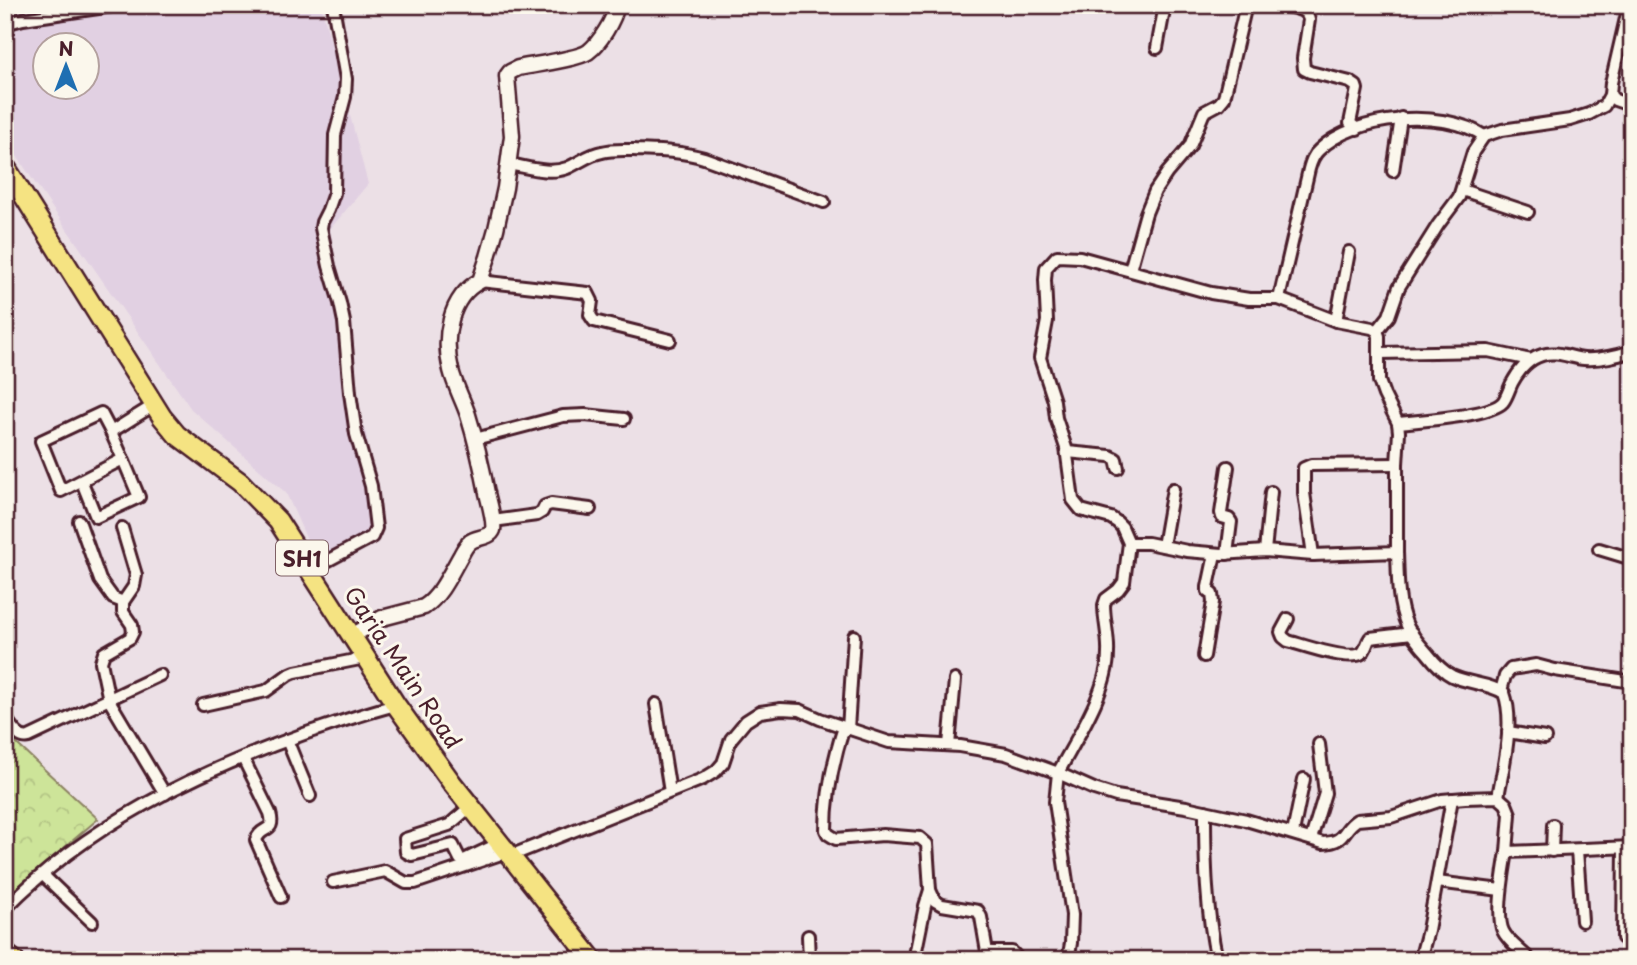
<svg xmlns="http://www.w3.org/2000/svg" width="1637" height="965" font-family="'Playpen Sans',sans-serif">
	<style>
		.built { fill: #e1d0e2; fill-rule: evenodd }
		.forest { fill: url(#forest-crowns); stroke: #8c8262; stroke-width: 2 }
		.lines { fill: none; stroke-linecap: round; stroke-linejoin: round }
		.minor-casing { stroke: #4a1f2b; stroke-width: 16 }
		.tertiary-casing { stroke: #4a1f2b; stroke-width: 19 }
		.primary-casing { stroke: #4a1f2b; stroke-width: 23 }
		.minor { stroke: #fbf7ec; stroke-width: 10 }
		.tertiary { stroke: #fbf7ec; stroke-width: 14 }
		.primary { stroke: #f5e382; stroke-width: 18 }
		.labels { text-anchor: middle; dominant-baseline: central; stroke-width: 6; stroke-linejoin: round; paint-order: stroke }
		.shield { fill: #fbf7ec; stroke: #7f6065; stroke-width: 2 }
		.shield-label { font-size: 21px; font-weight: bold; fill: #4a1f2b }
		.street-label { font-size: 23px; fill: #4a1f2b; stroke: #fbf7ec }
	</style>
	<defs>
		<pattern id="forest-crowns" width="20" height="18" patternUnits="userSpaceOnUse" patternTransform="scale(1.75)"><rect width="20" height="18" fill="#cde499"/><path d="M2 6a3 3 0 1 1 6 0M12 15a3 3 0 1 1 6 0" fill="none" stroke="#b2c384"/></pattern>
	</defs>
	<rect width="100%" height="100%" fill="#ece0e6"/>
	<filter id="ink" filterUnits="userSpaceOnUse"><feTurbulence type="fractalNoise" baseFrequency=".0143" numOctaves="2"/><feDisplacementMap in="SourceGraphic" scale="14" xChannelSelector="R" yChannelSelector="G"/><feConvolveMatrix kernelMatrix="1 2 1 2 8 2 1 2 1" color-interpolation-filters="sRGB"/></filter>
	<g filter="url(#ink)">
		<!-- built -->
		<path class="built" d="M5,5H321L368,184L330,229L349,332L356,412L366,433L380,536L320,569L286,493L191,409L33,180L5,138ZM46,46H88V88H46Z"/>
		<!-- forest -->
		<path class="forest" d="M5,733L98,819L5,898Z"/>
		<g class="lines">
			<defs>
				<g id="minor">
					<path d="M1282,5C1293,8 1307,8 1309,20L1303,58L1304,69L1310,72L1350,82L1356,86L1357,89L1350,123L1357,129"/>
					<path d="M5,24L23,19L119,5"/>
					<path d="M1157,48L1165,5"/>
					<path d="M1610,95L1615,100L1632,106"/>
					<path d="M508,164C527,167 549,175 567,168C579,163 589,154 602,152C612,149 624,150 634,150C659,151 681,151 704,158L824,202"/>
					<path d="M1393,171L1401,118"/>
					<path d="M1462,190L1528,212"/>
					<path d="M1130,270L1146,213L1155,191L1167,173L1190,146L1204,112L1219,104L1224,98L1246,5"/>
					<path d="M480,281L588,293L592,301L590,315L594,321L670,340"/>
					<path d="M1279,299L1309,169C1311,162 1313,155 1319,150C1355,115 1442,108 1484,136"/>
					<path d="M1336,321L1349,252"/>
					<path d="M1377,331L1389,316L1399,287L1438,225L1459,197L1473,152L1484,136L1502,130L1570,120L1589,114L1604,106L1610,95L1611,83L1629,5"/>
					<path d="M1379,353L1488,351L1531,360"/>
					<path d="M1398,423C1418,421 1491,416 1503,402C1507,397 1509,389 1512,383C1519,370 1528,359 1542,355C1556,350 1571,358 1584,359C1601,360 1616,356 1632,351"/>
					<path d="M111,432L123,459"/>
					<path d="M475,439L563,416L585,415L624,419"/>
					<path d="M1067,452L1110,456L1116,459L1118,468"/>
					<path d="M82,482L96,517L139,497L123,459L61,491L41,441L101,413L111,432L154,405"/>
					<path d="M79,521L100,580L113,598L123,602"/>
					<path d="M493,521L537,515L542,512L545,506L551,504L590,509"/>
					<path d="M122,528L136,575L134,586L123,602V612L132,625L133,632L130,638L104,653L101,662L109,700L165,794"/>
					<path d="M1129,543H1148L1187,551L1222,554L1265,551L1313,555L1397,552C1398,576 1397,601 1406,623C1410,634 1420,645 1428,654C1435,663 1442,671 1452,676C1469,684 1489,683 1504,693C1515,723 1503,767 1498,797"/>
					<path d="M1163,546L1173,489"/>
					<path d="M1599,549L1632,559"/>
					<path d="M1265,551L1271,492"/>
					<path d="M1227,554L1231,522L1229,519L1222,517L1221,513L1228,467"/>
					<path d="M1313,555L1304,493V468L1311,465L1397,464"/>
					<path d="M310,570L372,537L376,528L371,486L356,434L350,393L344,322L340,303L329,266L321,228L322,222L328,210L334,193L335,135L345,97L346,79L333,5"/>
					<path d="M1288,619L1281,632L1283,637L1288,641C1303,645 1350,662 1362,653C1366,650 1367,642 1370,638L1412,633"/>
					<path d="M1204,656L1213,602L1212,594L1208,591V587L1215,554"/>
					<path d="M1501,691L1505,676L1511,669L1536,665L1555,670L1632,682"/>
					<path d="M656,704L670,792"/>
					<path d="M203,705L266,691L288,675L295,672L365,658"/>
					<path d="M5,718C12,726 18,740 29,737L160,675"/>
					<path d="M844,727C833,761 826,794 826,830L828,834L836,839L883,835L920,838L927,844L930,890L925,906L914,960"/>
					<path d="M848,729L854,636"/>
					<path d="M1508,732L1545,738"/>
					<path d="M287,740L310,796"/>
					<path d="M949,745L955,680"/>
					<path d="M243,758L270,813C276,834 261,825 256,840L281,897"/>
					<path d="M471,806L449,825L405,839L406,852L412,855L453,845L460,859L464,860L500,843"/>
					<path d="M1205,811C1205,861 1206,911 1217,960"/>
					<path d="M1293,833L1304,779"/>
					<path d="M1311,839L1325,793L1319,744"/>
					<path d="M1577,850L1582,921"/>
					<path d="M1552,851L1553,825"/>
					<path d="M1507,852C1504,869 1496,917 1503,931C1508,942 1522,951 1530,960"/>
					<path d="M510,856L703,779L716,771L723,763L731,739L746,721L760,712L781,709L800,710L820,719L889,742L960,746L1006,754L1058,773L1094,789L1116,796L1186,807L1246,820L1323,843C1347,842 1341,830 1357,820L1391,817L1442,800L1465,798L1498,797L1506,804L1510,814L1507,852L1632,847"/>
					<path d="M43,875L92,922"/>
					<path d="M333,882L385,871L406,883H415L507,852"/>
					<path d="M1437,882L1501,890"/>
					<path d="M930,890L935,901L942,905L978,911L981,917L987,952H1012L1019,960"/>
					<path d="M5,909C87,825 195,773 304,734C334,724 364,713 396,705"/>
					<path d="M808,936L809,960"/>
					<path d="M1623,938L1624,848"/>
					<path d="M1068,960L1071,943L1072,915L1055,802L1058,773C1076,739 1108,691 1108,653C1109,637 1104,621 1104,605L1106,599L1118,590L1124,582L1129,543L1122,527L1117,522L1111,518L1081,510L1073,500L1066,448L1056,418L1054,401L1040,358L1047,321L1045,280L1046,268L1057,256L1080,257L1211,293L1249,299H1279L1336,321L1372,328L1377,331L1379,336V381L1384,395L1398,423L1399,432L1397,464V552"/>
					<path d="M1420,960L1428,930L1452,799"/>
				</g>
				<path id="tertiary" d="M352,636L382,618L424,607C441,596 451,572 461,555C463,551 466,545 470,542C476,537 490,538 493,530C495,522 489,502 487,493C482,467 476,441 468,415C463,400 455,386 451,370C443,339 449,297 480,281L488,257L496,229L505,188L512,136L507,76L510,72L518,68C533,65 578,59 588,52C600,43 614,20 617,5"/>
				<g id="primary">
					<path d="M5,166L162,417L177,435L240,482L278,521L396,705L452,783L593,960"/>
					<path d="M5,953L14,960"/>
				</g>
			</defs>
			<!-- minor casing -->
			<use href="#minor" class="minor-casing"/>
			<!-- tertiary casing -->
			<use href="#tertiary" class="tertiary-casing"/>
			<!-- primary casing -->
			<use href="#primary" class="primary-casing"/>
			<!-- minor -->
			<use href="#minor" class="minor"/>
			<!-- tertiary -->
			<use href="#tertiary" class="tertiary"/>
			<!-- primary -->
			<use href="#primary" class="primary"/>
		</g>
	</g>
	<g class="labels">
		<!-- shield labels -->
		<rect class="shield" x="276" y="540.5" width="52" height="35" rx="5"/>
		<g class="shield-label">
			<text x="302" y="558">SH1</text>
		</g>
		<!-- street labels -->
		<g class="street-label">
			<text transform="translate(404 667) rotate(56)">Garia Main Road</text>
		</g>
	</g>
	<!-- margin -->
	<rect width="1637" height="965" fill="none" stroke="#fbf7ec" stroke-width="28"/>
	<rect x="14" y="14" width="1609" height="937" fill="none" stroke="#4a1f2b" stroke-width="2.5" filter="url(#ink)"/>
	<!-- north arrow -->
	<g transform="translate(66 66)"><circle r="33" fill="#fbf7ec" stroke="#b4a19f" stroke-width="2"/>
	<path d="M0-5L12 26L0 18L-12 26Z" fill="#1f6fb2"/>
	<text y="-10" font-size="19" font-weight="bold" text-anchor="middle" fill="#4a1f2b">N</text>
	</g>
</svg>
